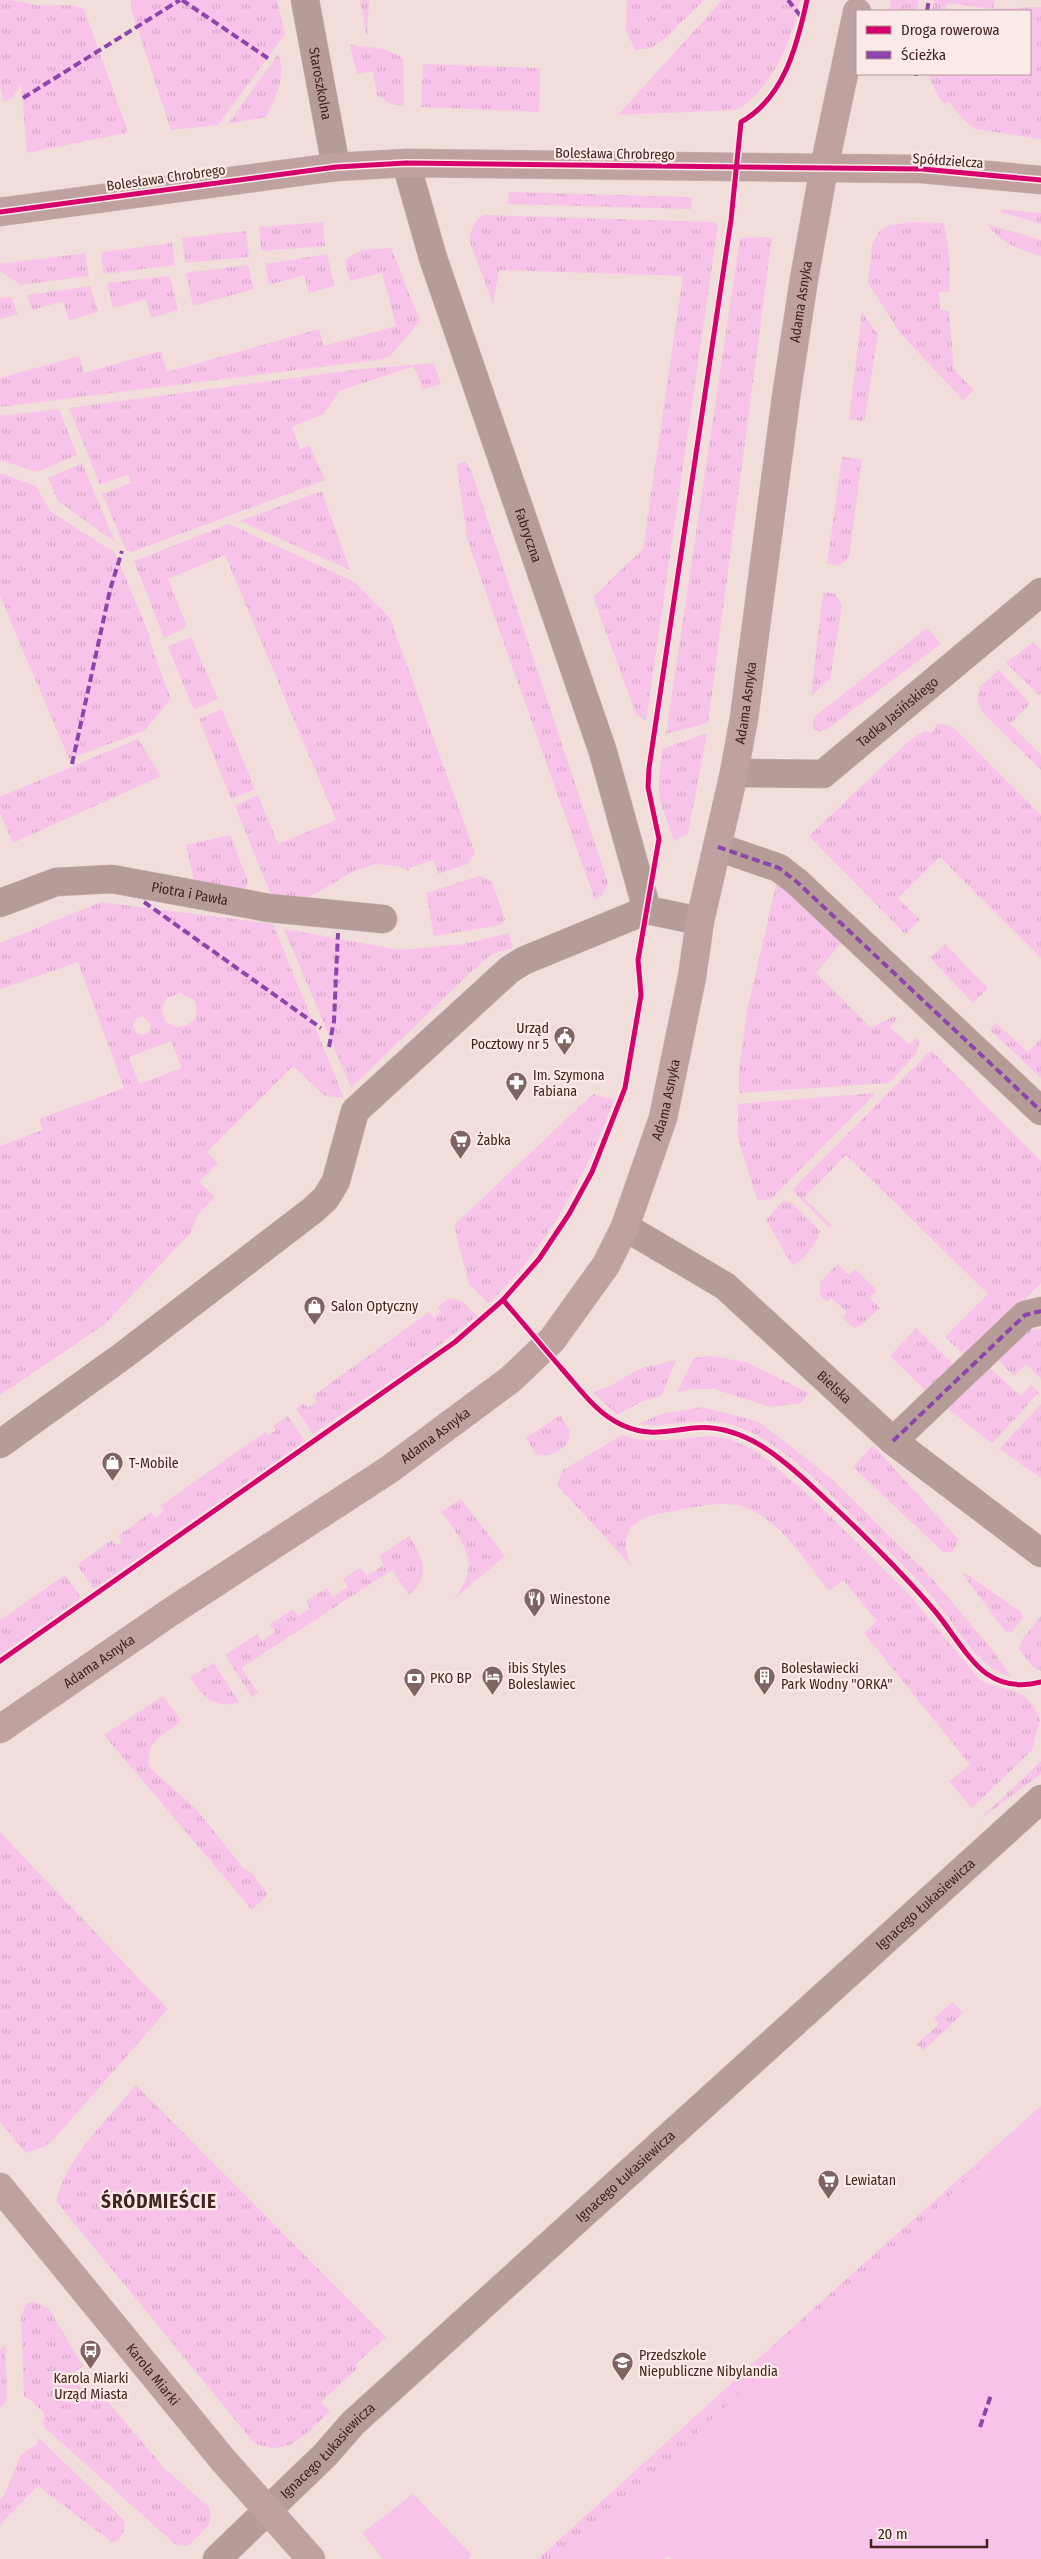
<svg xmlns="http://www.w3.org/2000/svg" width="1041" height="2559" font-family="'Fira Sans Condensed',sans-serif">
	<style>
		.grass { fill: url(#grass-tufts); fill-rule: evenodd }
		.green { fill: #f7c3e8 }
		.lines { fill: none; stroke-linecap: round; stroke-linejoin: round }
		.street-casing { stroke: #ccbab7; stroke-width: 29 }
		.secondary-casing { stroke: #ccbab7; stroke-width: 29 }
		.street { stroke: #b69c97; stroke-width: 28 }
		.secondary { stroke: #bfa29f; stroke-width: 28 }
		.quiet { stroke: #8e44ad; stroke-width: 4; stroke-dasharray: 8 4; stroke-linecap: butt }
		.cycleway-casing { stroke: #fbeae7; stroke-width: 8 }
		.cycleway { stroke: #d6006c; stroke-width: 5 }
		.labels { text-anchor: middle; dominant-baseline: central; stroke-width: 4.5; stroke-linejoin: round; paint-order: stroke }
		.street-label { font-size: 14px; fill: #42231d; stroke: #fbeae7 }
		.poi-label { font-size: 14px; fill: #42231d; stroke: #fbeae7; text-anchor: start }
		.district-label { font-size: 19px; font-weight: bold; letter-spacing: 1px; fill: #42231d; stroke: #fbeae7 }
	</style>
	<defs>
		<pattern id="grass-tufts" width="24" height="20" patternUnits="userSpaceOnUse" patternTransform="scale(1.25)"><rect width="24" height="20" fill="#f7c3e8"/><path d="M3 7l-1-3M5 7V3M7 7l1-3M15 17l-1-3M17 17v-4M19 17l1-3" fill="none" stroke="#d5a7c7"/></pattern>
	</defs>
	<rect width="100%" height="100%" fill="#f1dedb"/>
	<!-- grass -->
	<g class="grass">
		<path d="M0,0C15,0 22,2 36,5C53,7 67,2 84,9L127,129L125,133L27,153L21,83L12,98L4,102L0,86Z"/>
		<path d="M131,0H277L285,34L218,125L171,130L131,9Z"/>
		<path d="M360,0H369L367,39Z"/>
		<path d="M627,0H704L663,40L651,48L635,50L626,30Z"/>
		<path d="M722,0H800C793,38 772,90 736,110L618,115Z"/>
		<path d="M891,0H919L917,11H889Z"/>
		<path d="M934,0H995L993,9L1041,7V139L975,129L965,121L948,101L945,104L938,96L928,74H1030V11H993V9L947,3L945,11H932Z"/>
		<path d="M350,45L385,49L403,58L404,106L391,104L377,95L373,71L357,74Z"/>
		<path d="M278,54C287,75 276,97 266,117L228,124Z"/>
		<path d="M423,64L540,68L539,112L421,107Z"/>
		<path d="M509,192L692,197L691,209L508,204Z"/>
		<path d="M1001,209L1041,213V224L1003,213Z"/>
		<path d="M484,215L714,222L718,225L646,721L636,714L593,597L643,549L683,276L499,270L493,304L470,242C469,232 475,219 484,215Z"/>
		<path d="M323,222L325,246L261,251L259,227Z"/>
		<path d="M911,222L944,223C949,246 951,269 949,292H939L940,310L949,311L954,370L974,390L963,400L900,333L868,283L872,245L879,232L886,226Z"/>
		<path d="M987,224L1041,240V256C1019,249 1001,244 987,224Z"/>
		<path d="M246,231L249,257L185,263L182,238Z"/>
		<path d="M772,237L708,723L666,734L740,238Z"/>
		<path d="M172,243L175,265L103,274L101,252Z"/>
		<path d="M391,248L420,321L390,356L384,359L0,407V378L79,356L84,373L161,351L167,372L319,329L324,346L396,326L382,273L350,281L345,260L361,250Z"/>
		<path d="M85,253L89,276L21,285L0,271V264Z"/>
		<path d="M327,254L334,286L309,293L304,275L269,285L265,264Z"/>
		<path d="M248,265L254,289L193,306L186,273Z"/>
		<path d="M170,276L178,310L151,318L146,299L113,308L107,283Z"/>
		<path d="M90,286L98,312L69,320L63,301L32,310L27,295Z"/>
		<path d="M11,297L18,314L0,319V298Z"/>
		<path d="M862,312L878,334L865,418L862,421L849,419Z"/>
		<path d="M434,363L441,384L423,390L414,366L339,391L324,414L292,427L300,449L309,445L325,480L132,552L126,550L102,494L131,483L128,474L100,485L69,408L361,369Z"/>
		<path d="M59,409L77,455L37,472L0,460V416Z"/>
		<path d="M842,457L862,459L849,557L839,566L827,564Z"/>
		<path d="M465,461L471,470L608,883L602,895L595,900L467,539L457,464Z"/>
		<path d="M82,463L115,542L58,501L48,478Z"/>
		<path d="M0,473L36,486L50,511L115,553L149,634L153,651L171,699L144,731L69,759L0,596Z"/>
		<path d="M322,492L350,570L240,521L316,493Z"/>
		<path d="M229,524L355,582L390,618L475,853L468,864L438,874L434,860L408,868L409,871L397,866L376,864L354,871L306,899H273L235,806L258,795L278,844L336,820L225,555L168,579L187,627L164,638L134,561Z"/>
		<path d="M823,592L836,594L842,606L830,679L811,696Z"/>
		<path d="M927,628L941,644L829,728L820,731L813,729V718Z"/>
		<path d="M191,637L218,699L194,710L168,647Z"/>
		<path d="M1033,642L1041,650V693L1039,695L1006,663Z"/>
		<path d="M999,670L1030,704L1010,724L1041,755V770L983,713L978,703L979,687Z"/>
		<path d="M222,709L255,789L231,799L199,719Z"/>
		<path d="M937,723L953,727L1041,815V958L940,857L898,898L920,920L905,934L809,836L909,741L924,731L933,732Z"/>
		<path d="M707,733L688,834L674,841L659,797V779L662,749Z"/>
		<path d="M138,739L161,776L13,843L0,813V797Z"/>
		<path d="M230,835L248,881L243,895L195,885L186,845Z"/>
		<path d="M480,876L492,882L505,919L501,925L434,936L426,893Z"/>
		<path d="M777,881L847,936L816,973L871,1028L894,1016L897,1019L890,1027L910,1045L916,1037L920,1040L916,1054L889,1083L739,1093V1069L747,1011Z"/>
		<path d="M101,902L273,924L344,1098L325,1096L293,1066L207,1152L218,1163L199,1182L215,1197L198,1215L191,1232L104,1325L0,1395V1146L43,1130L39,1119L124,1088L78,962L0,989V943ZM180,993L194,1000C201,1015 192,1028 176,1027L166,1022L162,1010L166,999ZM143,1016L151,1024L149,1032L143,1035L136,1033L133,1025L137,1018ZM171,1041L182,1068L139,1084L129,1057Z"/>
		<path d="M284,929L401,950L464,944L509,933L513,948L492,954L472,971L351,1088Z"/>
		<path d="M945,944L988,988L973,1003L930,958Z"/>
		<path d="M996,1023L1028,1052L1041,1038V1078L990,1030Z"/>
		<path d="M931,1050L1041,1161V1283L967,1358L945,1337L988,1294L846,1155L804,1198L832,1226L830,1228L792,1190Z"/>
		<path d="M876,1093L771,1199L757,1200L738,1138V1104Z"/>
		<path d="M593,1094L614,1100C586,1177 547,1246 489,1304L469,1284L454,1225Z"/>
		<path d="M783,1201L791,1202L820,1231C816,1244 806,1260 792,1265L766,1220Z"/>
		<path d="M838,1264L849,1275L855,1269L877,1290L870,1298L880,1308L862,1325L854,1328L843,1318L847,1312L831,1298L827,1302L820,1295V1282Z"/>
		<path d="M449,1298L462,1301L477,1316L408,1369L313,1434L296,1409L304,1403L308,1408L317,1401L313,1396L429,1312L434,1318L441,1312L438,1307Z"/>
		<path d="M916,1328L955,1366L929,1394L890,1356Z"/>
		<path d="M1041,1329V1379L1026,1364L1014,1376L998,1360L1027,1330Z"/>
		<path d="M710,1356L746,1362L809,1393L801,1403L771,1407L714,1389H696L677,1392L694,1358Z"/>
		<path d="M676,1360L661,1396L641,1402L617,1415L593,1392L608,1387L639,1369Z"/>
		<path d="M988,1366L1021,1396L1031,1385L1039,1392L992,1444L946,1407Z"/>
		<path d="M1041,1404V1478L999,1449Z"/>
		<path d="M703,1407L759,1422L830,1477L931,1577L994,1652L1011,1677C976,1667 957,1627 935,1600C914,1575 890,1552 866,1530C830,1494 785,1443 736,1426C703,1414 672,1429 639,1424L661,1414Z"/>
		<path d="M560,1415L569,1429L570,1438C563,1451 551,1458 536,1454L526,1438Z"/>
		<path d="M288,1416L305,1441L94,1589L77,1565L112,1540L116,1545L122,1542L118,1536L151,1512L155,1518L164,1511L160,1506L265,1432L268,1436L276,1430L273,1426Z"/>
		<path d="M622,1435L640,1440H667L709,1436L730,1439L758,1452L813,1499L909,1594L979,1679C1008,1696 1025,1682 1040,1719L1032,1750L972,1808L949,1781L970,1765L864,1633L877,1621L843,1580L829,1591C805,1561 779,1517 741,1506C716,1499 674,1512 649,1516C623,1526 621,1544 632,1567L557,1485L563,1470Z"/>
		<path d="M873,1445L959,1540L952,1552H943L853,1467Z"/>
		<path d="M461,1499L505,1556L453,1600C458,1593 465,1584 467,1576C474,1552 454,1529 441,1512Z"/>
		<path d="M409,1536C424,1560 432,1573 409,1595L392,1570L241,1668L258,1693L252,1697L225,1655L257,1634L262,1641L275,1632L270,1624L293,1609L298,1616L310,1609L306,1601L327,1588L333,1597L348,1587L343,1579L361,1567L367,1576L384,1565L379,1556Z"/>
		<path d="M962,1573H965L1021,1612L1023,1617L1012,1632L1005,1631Z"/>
		<path d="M65,1575L81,1598L0,1655V1620Z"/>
		<path d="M1041,1616V1671L1032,1666L1019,1649L1022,1640Z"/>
		<path d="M214,1663L239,1702C215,1710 202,1696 190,1677Z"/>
		<path d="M163,1696L180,1719L179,1723C162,1736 144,1742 150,1768L197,1810L244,1869L251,1872L268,1894L252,1910L104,1735Z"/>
		<path d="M1041,1761V1774L979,1820Z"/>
		<path d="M0,1832L168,2009L55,2138L44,2147L26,2153L0,2122Z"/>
		<path d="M953,2002L963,2013L923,2051L917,2044L939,2024L934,2018Z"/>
		<path d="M136,2085L386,2337L355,2365L358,2368L321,2402L330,2411C305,2434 290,2458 254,2443L56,2201C67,2156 108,2119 136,2085Z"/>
		<path d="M1041,2106V2158L624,2559H538L833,2291Z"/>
		<path d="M33,2301L49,2309L83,2366L71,2375L86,2393L93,2388L97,2389L166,2470L209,2507L211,2518L209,2525L188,2546L176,2545L44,2427V2413L31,2400L24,2397L21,2316L26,2304Z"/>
		<path d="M5,2344L7,2401L0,2407V2351Z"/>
		<path d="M39,2438L124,2520C126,2530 122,2538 113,2543L38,2486L0,2525V2500L5,2494L21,2454L36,2445Z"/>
	</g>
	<!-- green -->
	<g class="green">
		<path d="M1041,2110V2559H672L668,2556L664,2559H563Z"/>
		<path d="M413,2494L472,2555L468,2559H383L362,2533Z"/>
	</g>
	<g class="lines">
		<defs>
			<g id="street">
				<path id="s1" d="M305,0L336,167"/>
				<path id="s2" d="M406,163L433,258L603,752L647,910"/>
				<path id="s3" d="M734,773L823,774L1041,592"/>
				<path d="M718,847L779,868L797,882L1041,1111"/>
				<path id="s4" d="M0,903L56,882L112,879L269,908L383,919"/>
				<path id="s5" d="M625,1227L725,1286L893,1441L1041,1553"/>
				<path d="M893,1441L1025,1315L1041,1311"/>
				<path d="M0,1444L124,1355L313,1210L326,1198L336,1181L355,1111L509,970L523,961L647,910L700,921"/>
				<path id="s6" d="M217,2559L325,2455L353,2423L1041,1799"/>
			</g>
			<g id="secondary">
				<path d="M0,212L336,167L406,163L922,169L1041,180"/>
				<path id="s7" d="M0,1729L172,1611L390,1469L511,1379L552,1340L606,1265L625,1227L663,1118L692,977L700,921L734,773L744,718L786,397L804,279L824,168L857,12"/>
				<path id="s8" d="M0,2187L223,2460L311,2559"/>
			</g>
		</defs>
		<!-- street casing -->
		<use href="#street" class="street-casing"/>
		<!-- secondary casing -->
		<use href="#secondary" class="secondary-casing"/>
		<!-- street -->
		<use href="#street" class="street"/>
		<!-- secondary -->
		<use href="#secondary" class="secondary"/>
		<!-- quiet -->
		<g class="quiet">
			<path d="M182,0L269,59"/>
			<path d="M788,0L803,19"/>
			<path d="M927,11L929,0"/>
			<path d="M916,76V74"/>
			<path d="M23,98L180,0"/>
			<path d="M72,764L110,590L122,551"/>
			<path d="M718,847L779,868L797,882L1041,1111"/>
			<path d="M144,902L321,1028"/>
			<path d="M329,1047L334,1021L338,933"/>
			<path d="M893,1441L1025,1315L1041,1311"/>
			<path d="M980,2427L991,2395"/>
		</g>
		<defs>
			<g id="cycleway">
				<path d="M0,212L336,167L406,163L922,169L1041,180"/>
				<path d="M503,1300C523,1323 542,1346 562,1369C580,1389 597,1414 622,1425C648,1437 667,1431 693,1428C743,1423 783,1459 817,1491C857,1528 898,1568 934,1610C949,1627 969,1662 987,1674C1003,1685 1022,1687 1041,1682"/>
				<path d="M0,1661L455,1342L503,1300L539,1259L569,1214L592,1172L625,1088L641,995L638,960L659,839L648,787L649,768L731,220L741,122C784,98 797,46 807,0"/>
			</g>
		</defs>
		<!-- cycleway casing -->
		<use href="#cycleway" class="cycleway-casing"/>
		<!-- cycleway -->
		<use href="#cycleway" class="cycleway"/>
	</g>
	<!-- icons -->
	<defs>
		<symbol id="civic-pin" viewBox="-11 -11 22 30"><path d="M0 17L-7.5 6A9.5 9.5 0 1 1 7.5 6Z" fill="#7f6460" stroke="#fbeae7"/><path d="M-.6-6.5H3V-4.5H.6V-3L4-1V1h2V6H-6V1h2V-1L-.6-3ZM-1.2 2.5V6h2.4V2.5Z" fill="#fff"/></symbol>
		<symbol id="pharmacy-pin" viewBox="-11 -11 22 30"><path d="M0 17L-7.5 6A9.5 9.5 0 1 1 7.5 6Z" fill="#7f6460" stroke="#fbeae7"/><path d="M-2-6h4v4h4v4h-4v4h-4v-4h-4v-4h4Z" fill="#fff"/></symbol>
		<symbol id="supermarket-pin" viewBox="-11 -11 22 30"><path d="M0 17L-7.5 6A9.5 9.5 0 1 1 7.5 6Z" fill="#7f6460" stroke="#fbeae7"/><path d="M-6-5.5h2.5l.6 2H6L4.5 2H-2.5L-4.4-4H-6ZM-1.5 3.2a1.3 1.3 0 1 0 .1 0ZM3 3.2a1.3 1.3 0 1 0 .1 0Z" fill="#fff"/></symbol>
		<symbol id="shop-pin" viewBox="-11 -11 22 30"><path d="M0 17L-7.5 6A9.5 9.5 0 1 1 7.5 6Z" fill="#7f6460" stroke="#fbeae7"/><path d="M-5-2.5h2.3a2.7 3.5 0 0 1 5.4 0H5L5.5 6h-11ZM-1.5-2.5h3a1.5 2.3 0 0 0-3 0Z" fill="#fff"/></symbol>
		<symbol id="restaurant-pin" viewBox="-11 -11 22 30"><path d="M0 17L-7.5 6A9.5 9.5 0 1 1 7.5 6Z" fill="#7f6460" stroke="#fbeae7"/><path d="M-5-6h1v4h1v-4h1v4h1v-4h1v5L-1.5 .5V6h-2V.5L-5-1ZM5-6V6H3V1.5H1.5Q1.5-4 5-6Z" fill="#fff"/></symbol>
		<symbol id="hotel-pin" viewBox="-11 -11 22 30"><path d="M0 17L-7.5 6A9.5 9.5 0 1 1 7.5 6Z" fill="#7f6460" stroke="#fbeae7"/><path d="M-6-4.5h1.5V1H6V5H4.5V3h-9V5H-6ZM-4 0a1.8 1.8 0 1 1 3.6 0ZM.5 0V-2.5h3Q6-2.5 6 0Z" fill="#fff"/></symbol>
		<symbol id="building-pin" viewBox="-11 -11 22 30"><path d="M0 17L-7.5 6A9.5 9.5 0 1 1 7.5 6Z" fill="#7f6460" stroke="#fbeae7"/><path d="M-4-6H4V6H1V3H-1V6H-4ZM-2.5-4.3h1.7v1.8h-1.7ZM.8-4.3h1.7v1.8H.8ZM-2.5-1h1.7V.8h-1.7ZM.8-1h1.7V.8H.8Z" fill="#fff"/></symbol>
		<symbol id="bank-pin" viewBox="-11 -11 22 30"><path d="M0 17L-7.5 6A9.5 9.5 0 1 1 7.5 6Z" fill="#7f6460" stroke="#fbeae7"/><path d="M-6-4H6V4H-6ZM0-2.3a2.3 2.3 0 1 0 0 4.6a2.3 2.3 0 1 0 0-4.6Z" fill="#fff"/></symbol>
		<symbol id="bus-pin" viewBox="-11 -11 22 30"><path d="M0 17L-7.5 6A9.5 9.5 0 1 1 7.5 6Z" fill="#7f6460" stroke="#fbeae7"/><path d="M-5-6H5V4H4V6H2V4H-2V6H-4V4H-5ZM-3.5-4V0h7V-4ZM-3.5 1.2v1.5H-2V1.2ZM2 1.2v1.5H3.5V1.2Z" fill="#fff"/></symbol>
		<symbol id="school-pin" viewBox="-11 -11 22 30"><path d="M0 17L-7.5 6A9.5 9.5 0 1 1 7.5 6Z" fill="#7f6460" stroke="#fbeae7"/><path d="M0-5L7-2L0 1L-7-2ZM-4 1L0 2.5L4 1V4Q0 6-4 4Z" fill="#fff"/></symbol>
	</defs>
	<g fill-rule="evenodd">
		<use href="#civic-pin" x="552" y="1024" width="25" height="34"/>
		<use href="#pharmacy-pin" x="504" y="1070" width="25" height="34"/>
		<use href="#supermarket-pin" x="448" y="1128" width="25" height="34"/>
		<use href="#shop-pin" x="302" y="1294" width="25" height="34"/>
		<use href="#shop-pin" x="100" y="1450" width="25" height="34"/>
		<use href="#restaurant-pin" x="522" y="1586" width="25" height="34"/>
		<use href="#hotel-pin" x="480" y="1664" width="25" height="34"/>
		<use href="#building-pin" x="752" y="1664" width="25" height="34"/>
		<use href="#bank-pin" x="402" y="1666" width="25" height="34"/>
		<use href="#supermarket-pin" x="816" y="2168" width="25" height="34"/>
		<use href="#bus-pin" x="78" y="2338" width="25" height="34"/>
		<use href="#school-pin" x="610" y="2350" width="25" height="34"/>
	</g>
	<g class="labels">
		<!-- street labels -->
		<g class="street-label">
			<text stroke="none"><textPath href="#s1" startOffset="85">Staroszkolna</textPath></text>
			<text transform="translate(615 154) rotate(1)">Bolesława Chrobrego</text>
			<text transform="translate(948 161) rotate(4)">Spółdzielcza</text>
			<text transform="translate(166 178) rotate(-8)">Bolesława Chrobrego</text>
			<text stroke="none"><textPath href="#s7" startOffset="1755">Adama Asnyka</textPath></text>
			<text stroke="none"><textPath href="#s2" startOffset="392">Fabryczna</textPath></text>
			<text stroke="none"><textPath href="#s7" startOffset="1350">Adama Asnyka</textPath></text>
			<text stroke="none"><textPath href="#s3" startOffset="186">Tadka Jasińskiego</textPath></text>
			<text stroke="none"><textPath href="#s4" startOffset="195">Piotra i Pawła</textPath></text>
			<text stroke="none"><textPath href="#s7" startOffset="945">Adama Asnyka</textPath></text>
			<text stroke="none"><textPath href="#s5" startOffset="265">Bielska</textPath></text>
			<text stroke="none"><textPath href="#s7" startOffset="525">Adama Asnyka</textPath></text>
			<text stroke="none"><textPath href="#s7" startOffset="120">Adama Asnyka</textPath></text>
			<text stroke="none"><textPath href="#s6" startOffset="965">Ignacego Łukasiewicza</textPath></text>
			<text stroke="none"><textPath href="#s6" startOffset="560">Ignacego Łukasiewicza</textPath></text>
			<text stroke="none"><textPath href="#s8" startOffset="242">Karola Miarki</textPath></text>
			<text stroke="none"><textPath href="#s6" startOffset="155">Ignacego Łukasiewicza</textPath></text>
		</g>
		<!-- poi labels -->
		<g class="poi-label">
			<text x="549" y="1028" text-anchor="end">Urząd<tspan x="549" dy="16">Pocztowy nr 5</tspan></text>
			<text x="533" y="1075">Im. Szymona<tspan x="533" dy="16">Fabiana</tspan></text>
			<text x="477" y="1140">Żabka</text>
			<text x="331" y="1306">Salon Optyczny</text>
			<text x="129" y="1463">T-Mobile</text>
			<text x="550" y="1599">Winestone</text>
			<text x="508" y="1668">ibis Styles<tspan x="508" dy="16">Boleslawiec</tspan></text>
			<text x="781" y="1668">Bolesławiecki<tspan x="781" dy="16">Park Wodny "ORKA"</tspan></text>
			<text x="430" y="1678">PKO BP</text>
			<text x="845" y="2180">Lewiatan</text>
			<text x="639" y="2355">Przedszkole<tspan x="639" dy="16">Niepubliczne Nibylandia</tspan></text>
			<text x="91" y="2378" text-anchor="middle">Karola Miarki<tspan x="91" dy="16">Urząd Miasta</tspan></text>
		</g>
		<!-- district labels -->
		<g class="district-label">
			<text x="159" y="2201">ŚRÓDMIEŚCIE</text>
		</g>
	</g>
	<!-- legend -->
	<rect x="856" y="10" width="175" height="65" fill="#fbeae7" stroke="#b19a96"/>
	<rect x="866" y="26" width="25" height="8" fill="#d6006c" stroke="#b19a96"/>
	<text x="901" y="35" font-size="15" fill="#42231d">Droga rowerowa</text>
	<rect x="866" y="51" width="25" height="8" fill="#8e44ad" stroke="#b19a96"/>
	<text x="901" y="60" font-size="15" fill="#42231d">Ścieżka</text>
	<!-- scale -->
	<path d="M871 2539v8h116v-8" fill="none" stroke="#42231d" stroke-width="2.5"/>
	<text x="878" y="2539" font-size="15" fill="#42231d" stroke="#fbeae7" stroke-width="4" paint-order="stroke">20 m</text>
</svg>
